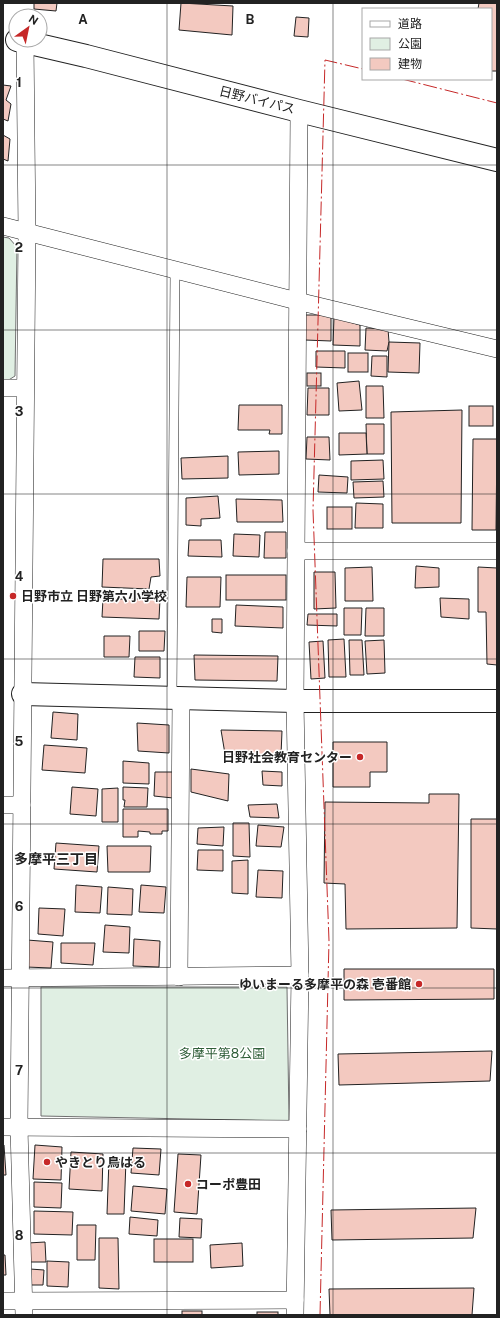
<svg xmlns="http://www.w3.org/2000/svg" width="500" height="1318" font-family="'Public Sans','Noto Sans JP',sans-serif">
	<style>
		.green { fill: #e0efe3; stroke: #6f6f6f }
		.building { fill: #f3c9c0; stroke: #222 }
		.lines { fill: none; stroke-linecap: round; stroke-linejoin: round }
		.service-casing { stroke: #222; stroke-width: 10 }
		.minor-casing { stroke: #222; stroke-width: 18 }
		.tertiary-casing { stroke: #222; stroke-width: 24 }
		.trunk-casing { stroke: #222; stroke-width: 24 }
		.service { stroke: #fff; stroke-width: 9 }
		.minor { stroke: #fff; stroke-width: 17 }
		.tertiary { stroke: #fff; stroke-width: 22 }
		.trunk { stroke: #fff; stroke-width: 22 }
		.power { stroke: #c62828; stroke-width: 1; stroke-dasharray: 14 3 2 3; stroke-linecap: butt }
		.grid { fill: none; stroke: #222; stroke-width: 1; stroke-opacity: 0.55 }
		.poi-dot { fill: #c62828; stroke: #fff; stroke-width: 1.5 }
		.labels { text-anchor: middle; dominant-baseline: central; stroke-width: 3; stroke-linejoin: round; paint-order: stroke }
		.street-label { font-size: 13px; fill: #222; stroke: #fff }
		.poi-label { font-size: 13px; font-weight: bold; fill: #222; stroke: #fff; text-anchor: start }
		.park-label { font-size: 13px; fill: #2f5e38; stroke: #fff }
		.neighbourhood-label { font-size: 14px; font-weight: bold; fill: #222; stroke: #fff }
		.grid-label { font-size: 13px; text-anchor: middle; font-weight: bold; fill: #222; stroke: #fff; stroke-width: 3; stroke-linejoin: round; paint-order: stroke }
	</style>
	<rect width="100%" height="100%" fill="#fff"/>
	<!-- green -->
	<g class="green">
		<path d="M3,237L9,238L17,247L15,376L7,381H3Z"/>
		<path d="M41,987H287L289,1121L41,1116Z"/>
	</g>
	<!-- building -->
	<g class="building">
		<path d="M34,3H57L56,11L34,9Z"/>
		<path d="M181,3L233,6L232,35L179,30Z"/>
		<path d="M479,3H497V71H491V9H478Z"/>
		<path d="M296,17L309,18L308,37L294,36Z"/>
		<path d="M3,85L11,86L6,100L11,104L8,121L3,119Z"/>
		<path d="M3,135L10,139L8,161L3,159Z"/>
		<path d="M305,315H331V341L305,340Z"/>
		<path d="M334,317L360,325V346L333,345Z"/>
		<path d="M366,328L388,329L389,342L387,351L365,350Z"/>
		<path d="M389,342L420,343L419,373L388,372Z"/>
		<path d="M316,351H345V368L316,367Z"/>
		<rect x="348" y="353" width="20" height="19"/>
		<path d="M372,356H387V377L371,376Z"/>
		<rect x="307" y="373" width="14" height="13"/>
		<path d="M359,381L362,410L339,411L337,383Z"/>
		<path d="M366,386H383L384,418H366Z"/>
		<path d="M308,388H329V415H307Z"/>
		<path d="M239,405H282V434H269L270,430H238Z"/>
		<rect x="469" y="406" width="24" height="20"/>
		<path d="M462,410L461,523H392L391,412Z"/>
		<path d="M366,424H384V454H367Z"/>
		<path d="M339,433H366L367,454L339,455Z"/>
		<path d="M307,437H329L330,460L306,459Z"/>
		<path d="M473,439H497L496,530H472Z"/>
		<path d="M279,451V474L239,475L238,452Z"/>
		<path d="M228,456V478L182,479L181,458Z"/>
		<path d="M383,460L384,479L351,480V461Z"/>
		<path d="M319,475L348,477L347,493L318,492Z"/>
		<path d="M383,481L384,497L354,498L353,482Z"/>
		<path d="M218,496L220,518L201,519V526L186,525V498Z"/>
		<path d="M236,499L282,500L283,522H237Z"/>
		<path d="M356,503L383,504V528H355Z"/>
		<rect x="327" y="507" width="25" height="22"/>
		<path d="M265,532H286V558H264Z"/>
		<path d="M234,534L260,535L259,557L233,556Z"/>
		<path d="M189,540H221L222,557L188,556Z"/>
		<path d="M103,559H159L160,576L151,577L149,589L102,587Z"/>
		<path d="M416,566L439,568V587L415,588Z"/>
		<path d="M372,567L373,601H345V568Z"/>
		<path d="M478,567L497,568V665L487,664L486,612H478Z"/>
		<path d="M314,572H335L336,608L314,609Z"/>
		<rect x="226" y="575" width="60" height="25"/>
		<path d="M187,577H221L220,607H186Z"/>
		<path d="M440,598L469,599V619L441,617Z"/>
		<path d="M103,599H160L159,619L102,617Z"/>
		<path d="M236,605L283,607V628L235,626Z"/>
		<path d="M344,608H362L361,635H344Z"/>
		<path d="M366,608H384V636H365Z"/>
		<path d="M308,614H337V626L307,625Z"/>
		<path d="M212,619H222V633L212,632Z"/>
		<path d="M139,631H165L164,651H139Z"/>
		<path d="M104,636H130L129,657H104Z"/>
		<path d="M344,639L346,677H329L328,640Z"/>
		<path d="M349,640H362L364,675H350Z"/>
		<path d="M384,640L385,673L367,674L365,641Z"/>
		<path d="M323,641L325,678L311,679L309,642Z"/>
		<path d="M194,655L278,656L277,681L195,680Z"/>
		<path d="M135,657H160V678L134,677Z"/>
		<path d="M53,712L78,714L77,740L51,738Z"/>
		<path d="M137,723L169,725V753L138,751Z"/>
		<path d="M221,730L282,731L281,755L225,754Z"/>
		<path d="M333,742H387V772H370V787H333Z"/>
		<path d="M44,745L87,748L85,773L42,770Z"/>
		<path d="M123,761L149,763V784L123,783Z"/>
		<path d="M191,769L229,774L228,801L191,792Z"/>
		<path d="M262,771L282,772V786L263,785Z"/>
		<path d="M155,772H174L173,798L154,796Z"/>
		<path d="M72,787L98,789L96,816L70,814Z"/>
		<path d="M123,787L148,788L147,807H124L125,800H123Z"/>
		<path d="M118,788V822H102V789Z"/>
		<path d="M429,794H459L457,928L346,929L345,884L324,883L325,802L429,803Z"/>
		<path d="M277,804L279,818L250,817L248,805Z"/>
		<path d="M123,809H168V831H162V834H150V832L138,831V837H123Z"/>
		<path d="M471,819H497V929L471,928Z"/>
		<path d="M233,823H249L250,857L233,856Z"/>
		<path d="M258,825L284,827L281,847L256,846Z"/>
		<path d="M224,827L223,846L197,844L198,828Z"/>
		<path d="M56,843L99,846L97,872L54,869Z"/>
		<path d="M107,846H151L150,872H108Z"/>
		<path d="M198,850H223V871L197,870Z"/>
		<path d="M248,860V894L232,893V861Z"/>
		<path d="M258,870L283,871L282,898L256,897Z"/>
		<path d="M76,885L102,887L100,913L75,912Z"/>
		<path d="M141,885L166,887L164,913L139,912Z"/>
		<path d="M108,887L133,889L132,915L107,914Z"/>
		<path d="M39,908L65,909L63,936L38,934Z"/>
		<path d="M105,925L130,927L129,953L103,952Z"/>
		<path d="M134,939L160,941L159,967L133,966Z"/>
		<path d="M27,940L53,942L51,968L26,967Z"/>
		<path d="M61,943H95L93,965L61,963Z"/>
		<path d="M344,969H494V999L344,1000Z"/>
		<path d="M492,1051L490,1081L339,1085L338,1054Z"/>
		<path d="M4,1145L6,1175H3V1146Z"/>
		<path d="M35,1145L62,1147L61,1180L33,1179Z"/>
		<path d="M133,1148L161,1149L159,1175L131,1173Z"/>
		<path d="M71,1152L103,1154L102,1191L69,1189Z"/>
		<path d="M178,1154L201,1155L197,1214L174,1212Z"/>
		<path d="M109,1159L126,1160L124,1214H107Z"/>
		<path d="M34,1182L62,1183L61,1208L34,1207Z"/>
		<path d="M133,1186L167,1189L165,1214L131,1211Z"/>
		<path d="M476,1208L473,1238L332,1240L331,1210Z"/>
		<path d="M34,1211L73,1212L72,1235L34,1234Z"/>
		<path d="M130,1217L158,1220L157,1236L129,1234Z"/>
		<path d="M180,1218L202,1219L201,1238L179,1237Z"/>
		<path d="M77,1225H96L95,1260H77Z"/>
		<path d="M99,1238H118L119,1289L99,1288Z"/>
		<rect x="154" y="1239" width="39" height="23"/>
		<path d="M45,1242L46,1262H29L28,1243Z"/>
		<path d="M242,1243L243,1266L211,1268L210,1245Z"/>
		<path d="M3,1255H5L6,1275H3Z"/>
		<path d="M47,1261L69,1262L68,1287L47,1286Z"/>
		<path d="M30,1269L44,1270L43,1285H29Z"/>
		<path d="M474,1288L472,1315H330L329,1289Z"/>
		<rect x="182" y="1311" width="20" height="4"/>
		<rect x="257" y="1312" width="21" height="3"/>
	</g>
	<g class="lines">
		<defs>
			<path id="service" d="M172,697L175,270"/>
			<g id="minor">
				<path d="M3,226L297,301L497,349"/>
				<path d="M3,388H25"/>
				<path d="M296,551H497"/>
				<path d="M3,805H22"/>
				<path d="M179,977L181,698"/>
				<path d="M3,978L300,975"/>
				<path d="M3,1127L298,1129"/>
				<path d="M3,1301L295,1300"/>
				<path d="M24,1315L19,1127L27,232L25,42"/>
				<path d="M295,1315L300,975L295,701L299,111"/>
			</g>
			<path id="tertiary" d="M23,694L295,701H497"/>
			<path id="trunk" d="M17,40L86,56L299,111L497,160"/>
		</defs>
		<!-- service casing -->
		<use href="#service" class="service-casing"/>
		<!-- minor casing -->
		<use href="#minor" class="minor-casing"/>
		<!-- tertiary casing -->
		<use href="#tertiary" class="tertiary-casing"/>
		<!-- trunk casing -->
		<use href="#trunk" class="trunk-casing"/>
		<!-- service -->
		<use href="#service" class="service"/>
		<!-- minor -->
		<use href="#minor" class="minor"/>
		<!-- tertiary -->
		<use href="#tertiary" class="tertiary"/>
		<!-- trunk -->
		<use href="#trunk" class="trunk"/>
		<!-- power -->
		<g class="power">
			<path d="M402,79L497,103"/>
			<path d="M320,1315L329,941L313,510L325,60L363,69"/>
		</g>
	</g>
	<!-- grid -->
	<path class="grid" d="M167,3V1315M333,3V1315M3,165H497M3,330H497M3,494H497M3,659H497M3,824H497M3,988H497M3,1153H497"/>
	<!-- markers -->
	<g class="poi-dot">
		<circle cx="13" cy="596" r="4"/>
		<circle cx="360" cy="757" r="4"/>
		<circle cx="419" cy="984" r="4"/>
		<circle cx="47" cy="1162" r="4"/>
		<circle cx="188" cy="1184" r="4"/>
	</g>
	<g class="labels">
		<!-- street labels -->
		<g class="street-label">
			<text transform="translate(257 100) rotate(14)">日野バイパス</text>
		</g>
		<!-- poi labels -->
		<g class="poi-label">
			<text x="21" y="596">日野市立 日野第六小学校</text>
			<text x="352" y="757" text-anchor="end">日野社会教育センター</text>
			<text x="411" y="984" text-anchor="end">ゆいまーる多摩平の森 壱番館</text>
			<text x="55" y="1162">やきとり鳥はる</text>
			<text x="196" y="1184">コーポ豊田</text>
		</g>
		<!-- park labels -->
		<g class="park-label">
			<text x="222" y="1053">多摩平第8公園</text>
		</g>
		<!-- neighbourhood labels -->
		<g class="neighbourhood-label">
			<text x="56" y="859">多摩平三丁目</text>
		</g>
	</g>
	<g class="grid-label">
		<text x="83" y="24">A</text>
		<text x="250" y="24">B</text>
		<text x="19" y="87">1</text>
		<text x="19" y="252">2</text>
		<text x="19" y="416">3</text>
		<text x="19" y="581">4</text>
		<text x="19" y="746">5</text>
		<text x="19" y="911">6</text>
		<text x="19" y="1075">7</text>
		<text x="19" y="1240">8</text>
	</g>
	<!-- border -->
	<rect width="500" height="1318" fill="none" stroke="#222222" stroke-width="8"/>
	<!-- legend -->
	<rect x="362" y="8" width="130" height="72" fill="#ffffff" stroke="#a7a7a7"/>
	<rect x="370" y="21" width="20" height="6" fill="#ffffff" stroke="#a7a7a7"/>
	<text x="398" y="28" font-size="12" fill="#222222">道路</text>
	<rect x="370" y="38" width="20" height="12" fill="#e0efe3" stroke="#a7a7a7"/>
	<text x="398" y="48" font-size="12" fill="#222222">公園</text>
	<rect x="370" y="58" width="20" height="12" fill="#f3c9c0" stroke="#a7a7a7"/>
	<text x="398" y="68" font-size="12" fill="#222222">建物</text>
	<!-- north arrow -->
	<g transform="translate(28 28) rotate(33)"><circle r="19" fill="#ffffff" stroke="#a7a7a7"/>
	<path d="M0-3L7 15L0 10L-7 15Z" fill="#c62828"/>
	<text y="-6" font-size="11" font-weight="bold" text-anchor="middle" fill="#222222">N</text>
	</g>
</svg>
